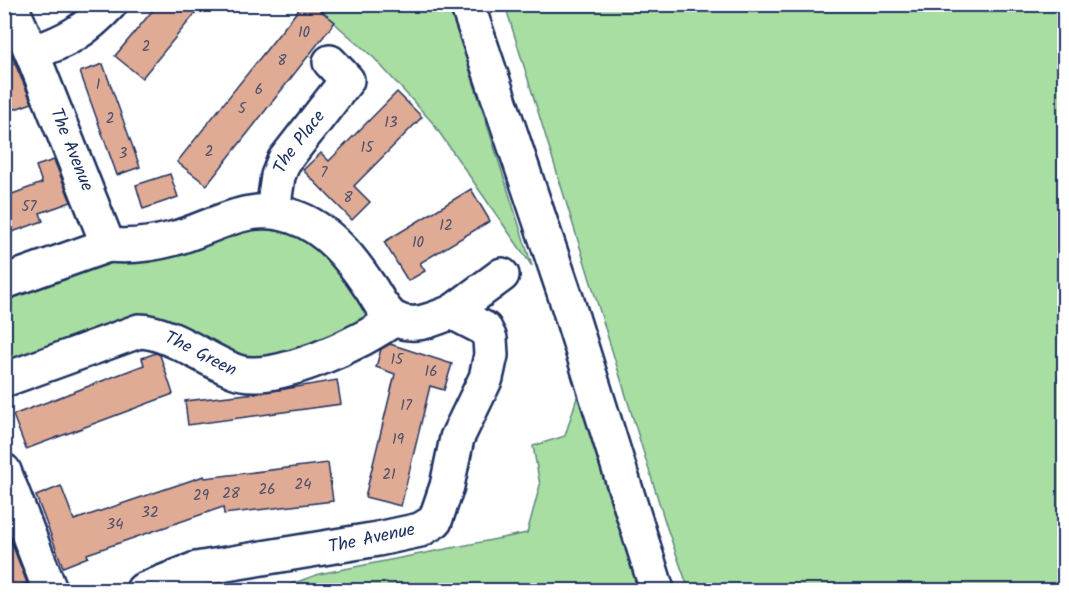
<svg xmlns="http://www.w3.org/2000/svg" width="1069" height="595" font-family="Kalam,sans-serif">
	<style>
		.green { fill: #a8dea1; stroke: #628680; stroke-width: 1.5 }
		.building { fill: #e0ab94; stroke: #1b2f5e; stroke-width: 1.5 }
		.lines { fill: none; stroke-linecap: round; stroke-linejoin: round }
		.minor-casing { stroke: #1b2f5e; stroke-width: 38 }
		.major-casing { stroke: #1b2f5e; stroke-width: 38 }
		.minor { stroke: #fff; stroke-width: 33 }
		.major { stroke: #fff; stroke-width: 33 }
		.labels { text-anchor: middle; dominant-baseline: central; stroke-width: 6; stroke-linejoin: round; paint-order: stroke }
		.number-label { font-size: 15px; fill: #4c4e6c }
		.street-label { font-size: 18px; fill: #1b2f5e; stroke: #fff }
	</style>
	<rect width="100%" height="100%" fill="#fff"/>
	<filter id="ink" filterUnits="userSpaceOnUse"><feTurbulence type="fractalNoise" baseFrequency=".0167" numOctaves="2"/><feDisplacementMap in="SourceGraphic" scale="12" xChannelSelector="R" yChannelSelector="G"/><feConvolveMatrix kernelMatrix="1 2 1 2 8 2 1 2 1" color-interpolation-filters="sRGB"/></filter>
	<g filter="url(#ink)">
		<!-- green -->
		<g class="green">
			<path d="M314,5H449L532,266L432,122L374,58Z"/>
			<path d="M505,5H1064V590H689L667,528Z"/>
			<path d="M287,224L341,262L375,315L300,355L246,365L163,328L5,371V294L106,257L230,227Z"/>
			<path d="M578,394L642,590H275L319,574L527,533L540,485L533,446L565,436Z"/>
		</g>
		<!-- building -->
		<g class="building">
			<path d="M158,4H203L142,78L115,56Z"/>
			<path d="M303,4H312L335,22L207,185L177,162Z"/>
			<path d="M4,38L32,103L4,113Z"/>
			<path d="M103,64L140,167L117,175L80,72Z"/>
			<path d="M397,92L422,117L354,186L370,202L352,220L303,170L321,153L329,161Z"/>
			<path d="M54,160L71,202L40,213L43,221L4,235V197L42,183L36,166Z"/>
			<path d="M170,174L178,197L143,209L136,185Z"/>
			<path d="M471,189L490,221L420,263L425,271L408,281L384,242Z"/>
			<path d="M390,344L452,364L444,390L430,386L401,506L365,497L395,374L376,367L381,349Z"/>
			<path d="M156,353L160,355L173,394L26,449L13,415L144,365L142,358Z"/>
			<path d="M337,380L341,404L188,425L185,401L273,391Z"/>
			<path d="M328,463L333,501L224,514L223,507L87,554L88,557L63,567L36,496L61,486L74,520L204,476L205,478Z"/>
			<path d="M6,528L27,583L4,590V529Z"/>
		</g>
		<g class="lines">
			<defs>
				<g id="minor">
					<path d="M32,53C67,41 85,31 110,4"/>
					<path id="s1" d="M273,211L278,176L284,161L347,80L330,62"/>
					<path d="M108,245C130,247 150,245 172,239C214,228 248,200 294,217C327,228 351,258 370,287C377,297 384,313 395,319C414,329 434,319 452,312L485,329L490,339L491,355L486,378L457,438L447,486L435,521L420,530L378,539L196,569L143,590"/>
					<path d="M4,282L108,245L32,53L10,4"/>
					<path d="M452,312L502,275"/>
					<path id="s2" d="M4,380L139,331C168,331 206,360 235,371C272,386 364,342 394,319"/>
					<path d="M4,471L50,590"/>
				</g>
				<path id="major" d="M467,4L566,298L657,590"/>
			</defs>
			<!-- minor casing -->
			<use href="#minor" class="minor-casing"/>
			<!-- major casing -->
			<use href="#major" class="major-casing"/>
			<!-- minor -->
			<use href="#minor" class="minor"/>
			<!-- major -->
			<use href="#major" class="major"/>
		</g>
	</g>
	<g class="labels">
		<!-- number labels -->
		<g class="number-label">
			<text x="304" y="33">10</text>
			<text x="146" y="47">2</text>
			<text x="282" y="61">8</text>
			<text x="98" y="85">1</text>
			<text x="259" y="90">6</text>
			<text x="242" y="109">5</text>
			<text x="110" y="119">2</text>
			<text x="391" y="123">13</text>
			<text x="367" y="148">15</text>
			<text x="209" y="152">2</text>
			<text x="123" y="154">3</text>
			<text x="324" y="173">7</text>
			<text x="348" y="198">8</text>
			<text x="29" y="207">57</text>
			<text x="446" y="226">12</text>
			<text x="418" y="243">10</text>
			<text x="397" y="360">15</text>
			<text x="431" y="372">16</text>
			<text x="406" y="406">17</text>
			<text x="398" y="440">19</text>
			<text x="389" y="475">21</text>
			<text x="303" y="485">24</text>
			<text x="267" y="490">26</text>
			<text x="231" y="494">28</text>
			<text x="201" y="496">29</text>
			<text x="150" y="513">32</text>
			<text x="115" y="525">34</text>
		</g>
		<!-- street labels -->
		<g class="street-label">
			<text stroke="none"><textPath href="#s1" startOffset="76">The Place</textPath></text>
			<text transform="translate(71 150) rotate(68)">The Avenue</text>
			<text stroke="none"><textPath href="#s2" startOffset="210">The Green</textPath></text>
			<text transform="translate(372 539) rotate(-12)">The Avenue</text>
		</g>
	</g>
	<!-- margin -->
	<rect width="1069" height="595" fill="none" stroke="#fff" stroke-width="24"/>
	<rect x="12" y="12" width="1045" height="571" fill="none" stroke="#1b2f5e" stroke-width="2" filter="url(#ink)"/>
</svg>
